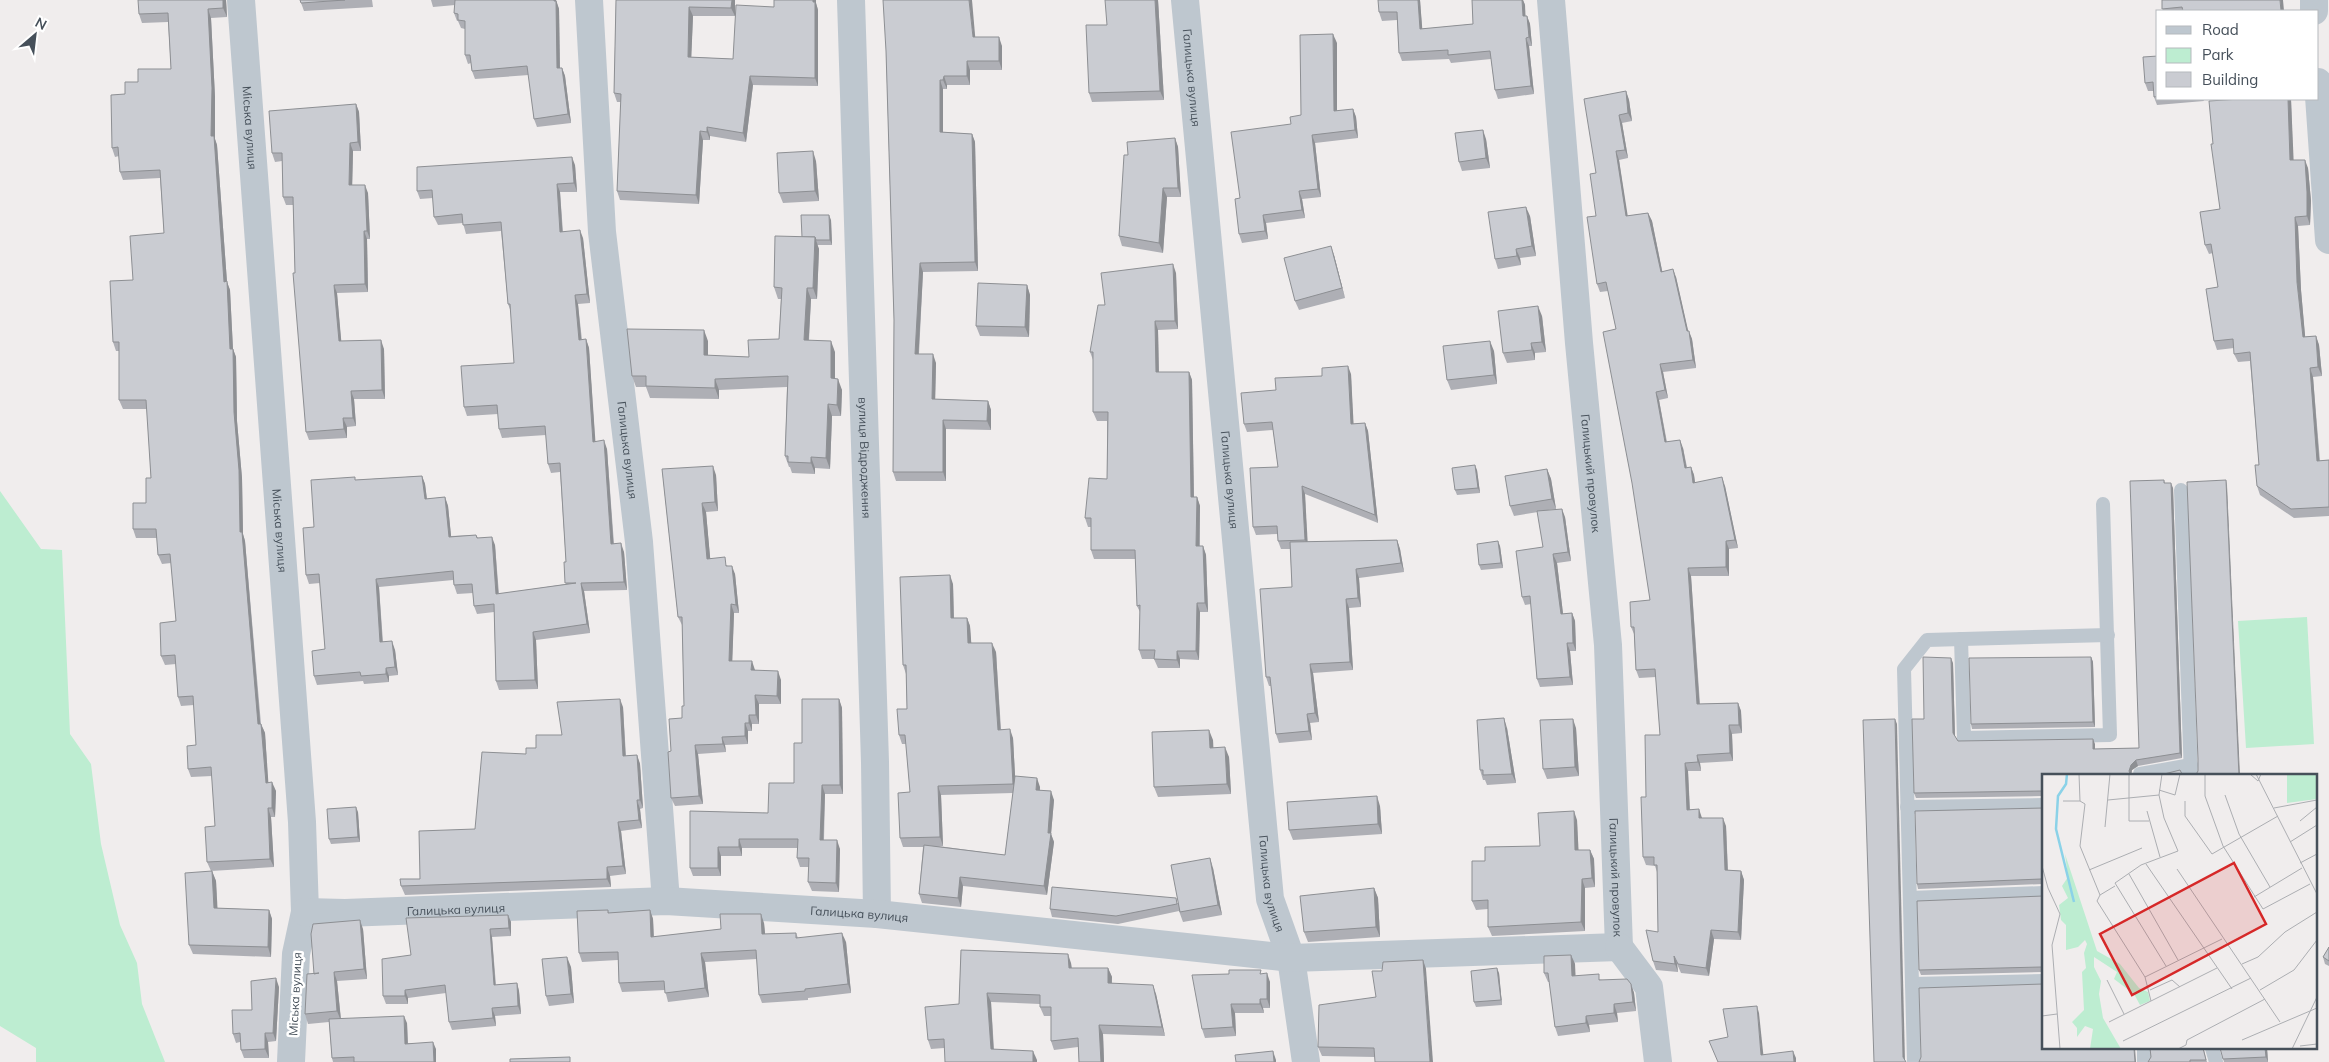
<svg xmlns="http://www.w3.org/2000/svg" width="2329" height="1062" font-family="Mulish,sans-serif">
	<style>
		.green { fill: #bdedd1 }
		.lines { fill: none; stroke-linecap: round; stroke-linejoin: round }
		.service { stroke: #bec7cf; stroke-width: 14 }
		.minor { stroke: #bec7cf; stroke-width: 28 }
		.wall { fill: #aeafb5; fill-rule: evenodd }
		.shaded-wall { fill: #8d8f93 }
		.building { fill: #caccd2; stroke: #8d8f93 }
		.labels { text-anchor: middle; dominant-baseline: central; stroke-width: 5; stroke-linejoin: round; paint-order: stroke }
		.street-label { font-size: 12px; fill: #46505a; stroke: #fff }
		.inset-river { fill: none; stroke: #8bd2e8; stroke-width: 2.5 }
		.inset-road { fill: none; stroke: #acaeb2; stroke-width: 1 }
		.view { fill: #d62828; fill-opacity: 0.15; stroke: #d62828; stroke-width: 2.5 }
		.inset-edge { fill: none; stroke: #46505a; stroke-width: 2.5 }
	</style>
	<rect width="100%" height="100%" fill="#f0eded"/>
	<!-- green -->
	<g class="green">
		<path d="M0,491L41,549L62,550L70,734L91,764L101,844L120,925L137,963L142,1004L165,1062H36V1048L0,1026Z"/>
		<path d="M2307,617L2314,744L2246,748L2238,621Z"/>
	</g>
	<g class="lines">
		<!-- service -->
		<g class="service">
			<path d="M2181,490L2191,776"/>
			<path d="M1961,639L1964,738L2110,735L2103,504"/>
			<path d="M2140,776V774L2191,765"/>
			<path d="M1907,807L2043,805"/>
			<path d="M1910,898L2043,893"/>
			<path d="M1912,984L2043,981"/>
			<path d="M2144,1048V1062"/>
			<path d="M2212,1048L2216,1062"/>
			<path d="M1914,1062L1904,669L1927,640L2108,635"/>
		</g>
		<!-- minor -->
		<g class="minor">
			<path id="s1" d="M241,0L302,822L305,912L296,954L291,1062"/>
			<path id="s2" d="M589,0L602,232L639,542L666,901"/>
			<path id="s3" d="M851,0L875,762L877,914"/>
			<path id="s4" d="M1185,0L1270,899L1291,958L1306,1062"/>
			<path id="s5" d="M1551,0L1579,343L1608,645L1619,947"/>
			<path d="M2314,0V11"/>
			<path d="M2318,82L2329,240"/>
			<path id="s6" d="M305,912L345,913L666,901L877,914L1291,958L1619,947"/>
			<path d="M1619,947L1649,987L1658,1062"/>
		</g>
	</g>
	<!-- wall -->
	<g class="wall">
		<path d="M226,0L227,17L211,18L215,97V139L217,145L227,282L230,290L233,349L236,357L237,421L242,478L243,534L245,541L261,724L265,733L268,783L276,791L275,817H271L274,867L211,871L207,862L215,826L212,776L191,777L188,769L196,745L194,705L181,706L178,697L176,664L165,665L161,656L176,621L171,563L162,564L158,555L157,538H136L133,529L146,503L151,478L147,409H123L119,400V351H116L113,342L133,280L164,233L160,178L123,180L120,172L119,156L115,157L112,148L125,94L138,82L171,69L168,22L142,23L139,14Z"/>
		<path d="M300,0H372L373,7L304,11Z"/>
		<path d="M431,0H556L559,9L560,68H562L565,76L571,123L537,127L534,119L529,75L475,79L472,71L471,63L468,64L465,55V29L461,28L458,21H457L454,13L455,5L433,7Z"/>
		<path d="M616,0H735V16H693L691,57L733,59L774,7V0H816V3L818,10V86L753,85L746,142L710,136V140H703L699,204L620,200L617,191L621,102H617L614,93Z"/>
		<path d="M1158,0L1164,100L1092,102L1089,93L1107,25Z"/>
		<path d="M1420,0L1422,29L1473,24L1472,0H1523L1525,5V16H1527L1530,24L1532,46H1529L1534,94L1498,99L1495,90L1491,59L1451,63L1449,59L1402,61L1399,53L1397,20L1382,21L1379,12Z"/>
		<path d="M2162,0L2284,11H2163Z"/>
		<path d="M975,37L1002,46V70H970V85H947V89H943V132L972,134L975,142L978,271L923,272L919,354L936,363L935,399L988,401L991,410V430L946,429V481H896L893,472L894,320L886,51Z"/>
		<path d="M1337,43V111L1353,109L1356,117L1358,138L1315,143L1321,197L1302,199L1305,218L1266,223L1268,239L1242,243L1239,234L1240,198L1291,124L1301,115Z"/>
		<path d="M2158,56V99H2203L2204,101L2157,105L2154,97V91H2148L2145,83Z"/>
		<path d="M1626,91L1629,100L1632,121L1622,123L1628,158L1619,160L1627,216L1648,213L1652,221L1662,271L1676,277L1688,331L1692,339L1696,368L1663,372L1668,398L1659,400L1667,442L1683,448L1687,467H1691L1694,475L1695,482L1725,486L1738,548L1729,549V576H1691L1700,704L1738,703L1741,711L1742,733L1732,734L1733,761L1700,763L1701,771H1688L1690,809L1702,818L1726,826L1728,870L1741,871L1744,880L1741,940L1714,939L1709,976L1681,973L1677,964L1678,972L1656,970L1653,961L1658,932L1657,872L1655,866L1646,865L1643,857L1646,797L1660,735L1656,677L1639,678L1636,670L1634,634L1631,627L1650,600L1616,329L1608,291L1600,292L1597,284L1596,173Z"/>
		<path d="M2240,99H2291L2293,160L2308,168L2311,201L2310,225L2298,226L2301,290L2305,337L2316,336L2319,345L2322,376L2313,377L2320,461L2329,460V516L2294,518L2260,495L2257,486L2259,465L2250,361L2238,362L2234,354V348L2217,350L2214,341L2218,287L2213,253L2209,254L2205,245L2220,209L2213,144Z"/>
		<path d="M356,104L359,112L361,151H353L352,185L368,193L370,239H367L368,292L337,293L341,341L384,349L385,399H354L356,426L347,427V438L309,440L306,432L295,273L293,205H286L283,197L282,161L275,162L272,153Z"/>
		<path d="M1175,138L1178,147L1181,197H1167L1163,253L1122,246L1119,236L1128,155Z"/>
		<path d="M1486,139L1490,168L1462,171L1459,162Z"/>
		<path d="M816,161L819,201L783,203L779,193Z"/>
		<path d="M575,165L577,192H560L563,232L583,238L590,303L578,304L582,340L586,339L589,348L595,441L607,449L614,544L624,552L627,590L584,591L590,633L536,640L538,689L499,690L496,681L494,612L477,614L474,606L473,593L457,594L454,585L453,580L379,587L383,642L395,650L398,675L389,676V682L364,684L363,681L317,685L314,676L325,649L320,583L309,584L306,575L314,527L355,480L422,476L425,484L427,499L445,497L448,506L451,536L476,535L478,538L495,545L499,594L566,584V562L560,472L551,473L548,464L546,435L502,438L499,429L498,414L467,416L464,407L514,363L511,312L508,304L501,231L466,234L463,223L438,225L434,217L433,198L420,199L417,191Z"/>
		<path d="M1530,216L1536,256L1520,258L1521,265L1498,269L1495,259Z"/>
		<path d="M831,220L832,245H817L819,249L817,299H811L809,340L835,352V379L842,390L841,416H832L830,469L815,468V474L792,473L790,467H789L785,456L787,387L719,390V399L650,398L646,387H636L632,376L708,341V356L749,357L779,339L781,299H778L774,287L802,237Z"/>
		<path d="M1334,255L1345,298L1299,310L1295,301Z"/>
		<path d="M1176,273L1178,329L1158,330L1159,372H1189L1192,380L1194,497H1197L1200,506V546H1203L1206,555L1208,612H1200L1199,660L1180,659V668H1158L1154,659H1142L1139,650L1140,612L1137,606L1136,559H1094L1091,550V527H1088L1085,518L1107,479V421H1097L1093,412V360L1090,352L1105,305Z"/>
		<path d="M1027,285L1030,295L1029,337L980,336L976,326Z"/>
		<path d="M1542,316L1546,352L1535,353V360L1507,363L1503,353Z"/>
		<path d="M1494,351L1497,384L1451,390L1447,380Z"/>
		<path d="M1351,374L1353,424L1365,423L1368,431L1378,523L1305,494L1307,542L1397,540L1400,549L1404,572L1359,578L1361,607L1349,608L1353,670L1313,673L1319,722L1310,723L1312,740L1279,743L1276,734L1271,686H1269L1266,677L1292,587L1290,549H1281L1278,541V534L1256,535L1253,527L1278,467L1273,430L1247,432L1244,424L1276,390Z"/>
		<path d="M662,469L716,475L718,511L706,512L710,558L728,566L735,574L739,613H734L732,661L755,670L781,680V704H759V724H752V731H748V744L725,745L726,752L698,754L703,804L675,806L671,798V751L682,718L684,706L682,625L678,617Z"/>
		<path d="M1547,469L1551,479L1556,509L1548,510L1565,517L1571,561L1557,563L1563,614L1572,613L1575,621L1576,651H1570L1573,685L1540,687L1537,679L1531,604L1525,605L1522,597L1543,547L1538,512L1514,516L1510,506Z"/>
		<path d="M1477,470L1480,493L1457,495L1455,490Z"/>
		<path d="M2164,480L2165,483L2173,488L2182,758L2138,766L2132,770L2131,776H2043V796L1916,798L1914,793L1924,719L1953,663L1955,736L1958,741L2095,744V749L2139,748Z"/>
		<path d="M1500,546L1503,568L1481,570L1479,565Z"/>
		<path d="M953,584L954,618H967L970,626L971,643L996,652L1001,729L1013,738L1015,776L1040,787V790L1054,800L1051,834L1054,842L1047,895L963,886L961,907L922,903L919,894L923,847H903L900,838L910,792L906,744H902L899,735L907,709L906,674L903,665ZM1013,793L1005,855L938,846H943L941,795Z"/>
		<path d="M2091,657L2093,662L2095,727L1972,729L1971,724Z"/>
		<path d="M839,699L842,708L843,794H825L824,840L840,849L839,892L812,891L808,882L809,867H800L797,858L798,848H742V856H721V876H693L690,868V811L768,813L794,783L802,743Z"/>
		<path d="M623,707L626,756L637,755L640,764L643,808L640,809L642,828L621,831L626,874L610,876L611,887L405,895L401,886L420,879L475,829L526,754L562,735Z"/>
		<path d="M1507,728L1516,783L1487,785L1485,780H1483L1480,770Z"/>
		<path d="M1576,728L1579,776L1547,779L1543,769Z"/>
		<path d="M1213,740V748L1229,757L1231,794L1158,797L1154,787Z"/>
		<path d="M1380,806L1382,834L1293,840L1289,830Z"/>
		<path d="M2043,808V884L1918,889L1917,884Z"/>
		<path d="M358,812L360,842L331,844L329,839Z"/>
		<path d="M1577,820L1578,850H1590L1594,859L1595,887L1585,888V931L1492,936L1488,927V909L1476,910L1472,901L1485,861L1540,846Z"/>
		<path d="M1213,868L1222,915L1183,922L1179,911L1118,924L1052,917L1050,909L1178,903Z"/>
		<path d="M212,871L216,881L217,908L269,910L272,919L271,957L193,954L189,945Z"/>
		<path d="M1374,888L1378,898L1380,937L1308,942L1304,932Z"/>
		<path d="M2043,896V972L1921,975L1919,970Z"/>
		<path d="M608,910L609,913L650,910L653,919L654,937L721,929L764,923L765,934L796,933L798,938L846,942L851,993L808,998V1000L762,1003L759,995L757,959L705,962L709,997L668,1002L665,990L622,992L619,983L618,960L582,962L579,953Z"/>
		<path d="M508,915L511,922V936L492,937L496,985L517,983L519,991L521,1014L495,1016L496,1026L452,1030L449,1022L446,993L408,998V1004H386L383,996L411,955Z"/>
		<path d="M363,929L367,979L337,981L341,1019L407,1023L408,1043L436,1049V1062H333L332,1058L329,1022L308,1024L305,1014L314,974Z"/>
		<path d="M2329,947V966L2325,964L2323,957Z"/>
		<path d="M961,950L1071,963L1072,968H1108L1112,977V983L1156,994L1165,1036L1103,1034L1104,1062H1079L1078,1047L1054,1050L1051,1041V1016H1044L1040,1007V1004L991,1002L994,1049L1037,1060L944,1048L931,1049L928,1040L959,1004Z"/>
		<path d="M1571,955L1575,964V976L1631,984L1634,993L1636,1011L1617,1013L1618,1022L1589,1025L1590,1032L1558,1036L1555,1027L1550,982H1548L1544,973Z"/>
		<path d="M1423,960L1426,969L1375,1057L1322,1056L1318,1047L1376,997L1382,971Z"/>
		<path d="M571,967L574,1003L549,1006L546,996Z"/>
		<path d="M1499,973L1502,1005L1476,1007L1474,1002Z"/>
		<path d="M1262,974L1270,982V1008H1263L1264,1013H1235L1236,1036L1205,1038L1202,1029Z"/>
		<path d="M279,987L276,1041L268,1042L269,1058H244L241,1050L240,1042L236,1043L233,1034L252,1010Z"/>
		<path d="M2150,1048H2204V1050L2207,1062H2148L2151,1057Z"/>
		<path d="M2220,1048H2267L2268,1062H2224Z"/>
	</g>
	<!-- shaded-wall -->
	<g class="shaded-wall">
		<path d="M223,0H226L227,17L223,8Z"/>
		<path d="M554,0H556L559,9L560,76L557,68Z"/>
		<path d="M732,0H735V16L731,8Z"/>
		<path d="M813,0H816V3L818,10V86L815,78Z"/>
		<path d="M969,0H972L976,46L973,37Z"/>
		<path d="M1155,0H1158L1164,100L1160,91Z"/>
		<path d="M1418,0H1420L1423,38L1420,29Z"/>
		<path d="M1522,0H1523L1525,5L1526,25L1523,16Z"/>
		<path d="M2280,0H2283L2284,11H2281Z"/>
		<path d="M689,7L693,16L691,65L688,57Z"/>
		<path d="M208,9L211,18L215,97V139L217,145L227,282L230,290L233,350V349L236,357L237,421L242,478L243,534L245,541L261,733L258,724L240,532L230,349L211,136Z"/>
		<path d="M1527,16L1530,24L1532,46L1529,37Z"/>
		<path d="M1333,34L1337,43V119L1334,111Z"/>
		<path d="M999,37L1002,46V70L999,61Z"/>
		<path d="M1526,38L1529,46L1534,94L1531,86Z"/>
		<path d="M967,61L970,70V85L967,76Z"/>
		<path d="M562,68L565,76L571,123L568,114Z"/>
		<path d="M750,76L753,85L746,142L743,133Z"/>
		<path d="M944,76L947,85V89L943,80Z"/>
		<path d="M940,80L943,89V141L940,132Z"/>
		<path d="M1626,91L1629,100L1632,121L1628,113Z"/>
		<path d="M2288,99H2291L2294,169L2290,160Z"/>
		<path d="M356,104L359,112L361,151L358,142Z"/>
		<path d="M1353,109L1356,117L1358,138L1355,130Z"/>
		<path d="M1619,115L1622,123L1628,158L1625,150Z"/>
		<path d="M707,127L710,136V140L707,132Z"/>
		<path d="M1483,130L1486,139L1490,168L1486,158Z"/>
		<path d="M700,131L703,140L699,204L696,195Z"/>
		<path d="M972,134L975,142L978,271L975,262Z"/>
		<path d="M1312,135L1315,143L1321,197L1318,189Z"/>
		<path d="M1175,138L1178,147L1181,197L1178,188Z"/>
		<path d="M350,143L353,151L352,194L349,185Z"/>
		<path d="M813,151L816,161L819,201L815,191Z"/>
		<path d="M1616,151L1619,160L1629,224L1626,216Z"/>
		<path d="M572,157L575,165L577,192L574,183Z"/>
		<path d="M2305,160L2308,168L2311,201L2310,225L2307,216Z"/>
		<path d="M557,184L560,192L563,241L560,232Z"/>
		<path d="M365,185L368,193L370,239L367,231Z"/>
		<path d="M1163,188L1167,197L1163,253L1159,243Z"/>
		<path d="M1299,191L1302,199L1305,218L1302,210Z"/>
		<path d="M1526,207L1530,216L1536,256L1532,246Z"/>
		<path d="M1648,213L1652,221L1664,280L1661,272Z"/>
		<path d="M829,215L831,220L832,245L830,240Z"/>
		<path d="M1263,215L1266,223L1268,239L1265,231Z"/>
		<path d="M2295,217L2298,226L2301,290L2306,346L2303,337L2297,282Z"/>
		<path d="M580,230L583,238L590,303L587,294Z"/>
		<path d="M364,231L367,239L368,292L365,284Z"/>
		<path d="M815,237L819,249L817,299L813,288Z"/>
		<path d="M1331,246L1334,255L1345,298L1342,288Z"/>
		<path d="M1516,249L1520,258L1521,265L1517,256Z"/>
		<path d="M920,263L923,272L918,363L915,354Z"/>
		<path d="M1173,264L1176,273L1178,329L1175,321Z"/>
		<path d="M1673,269L1676,277L1690,339L1687,331Z"/>
		<path d="M334,285L337,293L342,349L339,341Z"/>
		<path d="M1027,285L1030,295L1029,337L1025,327Z"/>
		<path d="M807,288L811,299L808,351L804,340Z"/>
		<path d="M575,295L578,304L582,348L579,340Z"/>
		<path d="M1538,306L1542,316L1546,352L1542,342Z"/>
		<path d="M1155,321L1158,330L1159,381L1156,372Z"/>
		<path d="M704,330L708,341V367L704,355Z"/>
		<path d="M1689,331L1692,339L1696,368L1693,360Z"/>
		<path d="M2316,336L2319,345L2322,376L2318,367Z"/>
		<path d="M586,339L589,348L596,450L593,442Z"/>
		<path d="M381,340L384,349L385,399L382,390Z"/>
		<path d="M831,341L835,352V389L831,378Z"/>
		<path d="M1490,341L1494,351L1497,384L1494,375Z"/>
		<path d="M1531,343L1535,353V360L1532,350Z"/>
		<path d="M933,354L936,363L935,407L932,399Z"/>
		<path d="M1660,364L1663,372L1668,398L1665,390Z"/>
		<path d="M1348,366L1351,374L1354,432L1351,424Z"/>
		<path d="M2310,368L2313,377L2320,470L2317,461Z"/>
		<path d="M1189,372L1192,380L1194,505L1191,497Z"/>
		<path d="M715,379L719,390V399L715,388Z"/>
		<path d="M838,379L842,390L841,416L837,405Z"/>
		<path d="M351,391L354,399L356,426L353,418Z"/>
		<path d="M1656,392L1659,400L1668,451L1665,442Z"/>
		<path d="M988,401L991,410V430L987,421Z"/>
		<path d="M828,404L832,416L830,469L826,458Z"/>
		<path d="M343,418L347,427V438L344,429Z"/>
		<path d="M943,420L946,429V481L943,472Z"/>
		<path d="M1365,423L1368,431L1378,523L1375,515Z"/>
		<path d="M604,440L607,449L614,552L611,544Z"/>
		<path d="M1680,440L1683,448L1688,476L1685,468Z"/>
		<path d="M811,457L815,468V474L811,463Z"/>
		<path d="M1475,465L1477,470L1480,493L1478,488Z"/>
		<path d="M713,466L716,475L718,511L715,502Z"/>
		<path d="M1691,467L1694,475L1696,491L1693,483Z"/>
		<path d="M1547,469L1551,479L1556,509L1552,499Z"/>
		<path d="M422,476L425,484L428,508L425,499Z"/>
		<path d="M1722,477L1725,486L1738,548L1735,540Z"/>
		<path d="M2226,480L2227,485L2240,776H2239Z"/>
		<path d="M2171,483L2173,488L2182,758L2180,753Z"/>
		<path d="M1302,486L1305,494L1308,548L1305,540Z"/>
		<path d="M445,497L448,506L452,545L449,537Z"/>
		<path d="M1197,497L1200,506L1199,555L1196,546Z"/>
		<path d="M702,503L706,512L711,567L707,559Z"/>
		<path d="M1562,509L1565,517L1571,561L1568,552Z"/>
		<path d="M492,537L495,545L499,603L496,594Z"/>
		<path d="M1397,540L1400,549L1404,572L1401,563Z"/>
		<path d="M1498,541L1500,546L1503,568L1501,563Z"/>
		<path d="M1726,541L1729,549V576L1726,567Z"/>
		<path d="M621,543L624,552L627,590L624,582Z"/>
		<path d="M1203,546L1206,555L1208,612L1205,603Z"/>
		<path d="M1553,554L1557,563L1564,622L1561,614Z"/>
		<path d="M732,566L735,574L739,613L736,605Z"/>
		<path d="M1688,568L1691,576L1700,712L1697,704Z"/>
		<path d="M1356,569L1359,578L1361,607L1358,598Z"/>
		<path d="M950,575L953,584L954,627L951,618Z"/>
		<path d="M376,579L379,587L383,651L380,642Z"/>
		<path d="M581,583L584,591L590,633L587,624Z"/>
		<path d="M1346,599L1349,608L1353,670L1350,662Z"/>
		<path d="M1197,603L1200,612L1199,660L1196,651Z"/>
		<path d="M731,604L734,613L732,669L729,661Z"/>
		<path d="M1572,613L1575,621L1576,651L1573,643Z"/>
		<path d="M967,618L970,626L972,652L968,643Z"/>
		<path d="M533,632L536,640L538,689L535,680Z"/>
		<path d="M392,641L395,650L398,675L395,667Z"/>
		<path d="M992,643L996,652L1001,738L998,730Z"/>
		<path d="M1567,643L1570,651L1573,685L1570,677Z"/>
		<path d="M1177,651L1180,659V668L1177,660Z"/>
		<path d="M2091,657L2093,662L2095,727L2093,722Z"/>
		<path d="M1951,658L1953,663L1955,738L1953,733Z"/>
		<path d="M752,661L755,670V679L751,670Z"/>
		<path d="M1310,664L1313,673L1319,722L1315,713Z"/>
		<path d="M386,668L389,676V682L386,674Z"/>
		<path d="M778,671L781,680V704L777,696Z"/>
		<path d="M755,695L759,704V724L756,715Z"/>
		<path d="M620,699L623,707L626,765L623,756Z"/>
		<path d="M839,699L842,708L843,794L840,785Z"/>
		<path d="M1738,703L1741,711L1742,733L1739,725Z"/>
		<path d="M1307,714L1310,723L1312,740L1309,731Z"/>
		<path d="M749,715L752,724V731L749,723Z"/>
		<path d="M1504,718L1507,728L1516,783L1512,774Z"/>
		<path d="M1573,719L1576,728L1579,776L1575,767Z"/>
		<path d="M1895,719L1897,724L1905,1062L1903,1057Z"/>
		<path d="M745,723L748,731V744L745,736Z"/>
		<path d="M261,724L265,733L269,792L266,783Z"/>
		<path d="M1729,725L1732,734L1733,761L1730,753Z"/>
		<path d="M1010,729L1013,738L1016,793L1013,784Z"/>
		<path d="M1209,730L1213,740L1214,758L1210,748Z"/>
		<path d="M722,737L725,745L726,752L723,744Z"/>
		<path d="M2093,739L2095,744V754L2093,749Z"/>
		<path d="M695,745L698,754L703,804L699,796Z"/>
		<path d="M1225,747L1229,757L1231,794L1227,784Z"/>
		<path d="M637,755L640,764L643,808L640,800Z"/>
		<path d="M1697,755L1700,763L1701,771L1698,762Z"/>
		<path d="M2136,760L2138,766L2132,770L2131,776L2129,771L2131,765Z"/>
		<path d="M1685,763L1688,771L1690,818L1687,810Z"/>
		<path d="M1037,778L1040,787L1039,799L1036,790Z"/>
		<path d="M272,782L276,791L275,817L272,808Z"/>
		<path d="M822,785L825,794L823,848L820,840Z"/>
		<path d="M938,786L941,795L943,846L940,837Z"/>
		<path d="M1051,791L1054,800L1051,834L1054,842L1047,895L1044,886Z"/>
		<path d="M1377,796L1380,806L1382,834L1378,824Z"/>
		<path d="M637,800L640,809L642,828L639,820Z"/>
		<path d="M356,807L358,812L360,842L358,837Z"/>
		<path d="M268,808L271,817L274,867L270,859Z"/>
		<path d="M1699,809L1702,818V826L1699,818Z"/>
		<path d="M1574,811L1577,820L1579,859L1575,850Z"/>
		<path d="M1723,818L1726,826L1728,879L1725,870Z"/>
		<path d="M618,822L621,831L626,874L623,866Z"/>
		<path d="M739,839L742,848V856L739,847Z"/>
		<path d="M837,840L840,849L839,892L836,883Z"/>
		<path d="M718,847L721,856V876L718,868Z"/>
		<path d="M1590,850L1594,859L1595,887L1592,878Z"/>
		<path d="M1210,858L1213,868L1222,915L1218,905Z"/>
		<path d="M607,867L610,876L611,887L607,879Z"/>
		<path d="M212,871L216,881L218,917L214,908Z"/>
		<path d="M1741,871L1744,880L1741,940L1738,932Z"/>
		<path d="M960,877L963,886L961,907L958,898Z"/>
		<path d="M1582,879L1585,888V931L1581,922Z"/>
		<path d="M1374,888L1378,898L1380,937L1376,927Z"/>
		<path d="M269,910L272,919L271,957L268,947Z"/>
		<path d="M650,910L653,919L654,946L651,937Z"/>
		<path d="M761,914L764,923L766,943L762,934Z"/>
		<path d="M508,915L511,922V936L509,928Z"/>
		<path d="M360,920L363,929L367,979L364,969Z"/>
		<path d="M490,929L492,937L496,993L494,985Z"/>
		<path d="M1711,930L1714,939L1709,976L1706,968Z"/>
		<path d="M842,933L846,942L851,993L848,984Z"/>
		<path d="M701,953L705,962L709,997L705,988Z"/>
		<path d="M1068,954L1071,963L1072,977L1069,968Z"/>
		<path d="M1571,955L1575,964L1576,985L1572,976Z"/>
		<path d="M1674,956L1677,964L1678,972L1675,964Z"/>
		<path d="M567,957L571,967L574,1003L571,994Z"/>
		<path d="M1423,960L1426,969L1433,1062H1430Z"/>
		<path d="M1108,968L1112,977L1111,992L1108,983Z"/>
		<path d="M1497,968L1499,973L1502,1005L1501,1000Z"/>
		<path d="M334,972L337,981L341,1021L337,1011Z"/>
		<path d="M1267,973L1270,982V1008L1267,999Z"/>
		<path d="M276,978L279,987L276,1041L273,1033Z"/>
		<path d="M517,983L519,991L521,1014L518,1006Z"/>
		<path d="M1631,984L1634,993L1636,1011L1633,1002Z"/>
		<path d="M1153,985L1156,994L1165,1036L1162,1027Z"/>
		<path d="M405,990L408,998V1004L405,996Z"/>
		<path d="M987,993L991,1002L994,1058L991,1049Z"/>
		<path d="M1260,999L1263,1008L1264,1013L1260,1004Z"/>
		<path d="M1231,1004L1235,1013L1236,1036L1233,1027Z"/>
		<path d="M1614,1004L1617,1013L1618,1022L1614,1013Z"/>
		<path d="M1757,1006L1759,1013L1764,1061L1761,1055Z"/>
		<path d="M492,1008L495,1016L496,1026L493,1018Z"/>
		<path d="M404,1016L407,1023L408,1051L405,1044Z"/>
		<path d="M1586,1016L1589,1025L1590,1032L1586,1023Z"/>
		<path d="M1099,1025L1103,1034L1104,1062H1101Z"/>
		<path d="M265,1033L268,1042L269,1058L265,1049Z"/>
		<path d="M433,1042L436,1049V1062H434Z"/>
		<path d="M2134,1048H2135L2136,1062H2135Z"/>
		<path d="M2265,1048H2267L2268,1062L2266,1057Z"/>
		<path d="M1033,1051L1037,1060V1062H1033Z"/>
		<path d="M1273,1051L1276,1060V1062H1274Z"/>
		<path d="M1793,1051L1796,1058V1062H1794Z"/>
	</g>
	<!-- building -->
	<g class="building">
		<path d="M138,0H223V8L208,9L212,88L211,136H214L224,282L227,281L230,349H233L234,412L239,470L240,532H242L258,724H261L266,783L272,782V808H268L270,859L207,862L205,827L215,826L211,767L188,769L187,746L196,745L193,696L178,697L175,655L161,656L160,623L176,621L170,554L158,555L156,529H133V503H146V478H151L146,400H119V342H113L110,281L133,280L130,236L164,233L160,170L120,172L118,147L112,148L111,95L125,94V82H138V69H171L168,13L139,14Z"/>
		<path d="M300,0H345L301,3Z"/>
		<path d="M455,0H554V1H556L557,68H562L568,114L534,119L527,66L472,71L470,55H465V21L458,20V14L454,13Z"/>
		<path d="M616,0H732L731,8L689,7L688,57L733,59L736,5L774,7V0H813V2H815V78L750,76L743,133L707,127V132L700,131L696,195L617,191L621,94L614,93Z"/>
		<path d="M883,0H969L973,37H999V61H967V76H944L943,80H940V132L972,134L975,262L920,263L915,354H933L932,399L988,401L987,421L943,420V472H893L894,320L886,51Z"/>
		<path d="M1105,0H1155L1160,91L1089,93L1086,25H1107Z"/>
		<path d="M1378,0H1418L1420,29L1473,24L1472,0H1522L1523,16H1527L1529,37L1526,38L1531,86L1495,90L1490,51L1448,55V50L1399,53L1397,12H1379Z"/>
		<path d="M2162,0H2280L2281,11H2183L2182,7L2162,9Z"/>
		<path d="M1333,34L1334,111L1353,109L1355,130L1312,135L1318,189L1299,191L1302,210L1263,215L1265,231L1239,234L1235,199L1240,198L1231,132L1291,124L1290,117L1301,115L1300,35Z"/>
		<path d="M2158,56V96L2154,97L2153,82L2145,83L2143,57Z"/>
		<path d="M1626,91L1628,113L1619,115L1625,150L1616,151L1626,216L1648,213L1661,272L1673,269L1687,331H1689L1693,360L1660,364L1665,390L1656,392L1665,442L1680,440L1685,468L1691,467L1693,483L1722,477L1735,540L1726,541V567L1688,568L1697,704L1738,703L1739,725H1729L1730,753L1697,755L1698,762L1685,763L1687,810L1699,809V818H1723L1725,870L1741,871L1738,932L1711,930L1706,968L1678,964L1674,956L1675,964L1653,961L1646,930L1658,932L1657,865H1654V857H1643L1641,797H1646L1645,735H1660L1655,669L1636,670L1634,627H1631L1630,602L1650,600L1632,483L1603,332L1616,329L1606,282L1597,284L1587,217L1596,216L1590,174L1596,173L1584,99Z"/>
		<path d="M2240,99H2288L2290,160H2305L2307,192V216L2295,217L2297,282L2303,337L2316,336L2318,367L2310,368L2317,461L2329,460V507L2291,509L2257,486L2255,465H2259L2250,352L2234,354L2233,339L2214,341L2206,289L2218,287L2211,244L2205,245L2200,212L2220,209L2211,144H2213L2209,101Z"/>
		<path d="M356,104L358,142L350,143L349,185H365L367,231H364L365,284L334,285L339,341L381,340L382,390L351,391L353,418H343L344,429L306,432L293,273H295L293,197H283L282,153H272L269,111Z"/>
		<path d="M1483,130L1486,158L1459,162L1455,133Z"/>
		<path d="M1175,138L1178,188H1163L1159,243L1119,236L1124,155H1128L1127,142Z"/>
		<path d="M813,151L815,191L779,193L777,153Z"/>
		<path d="M572,157L574,183L557,184L560,232L580,230L587,294L575,295L579,340L586,339L593,442L604,440L611,544L621,543L624,582L581,583L587,624L533,632L535,680L496,681L494,604L474,606L472,584L454,585L453,571L376,579L380,642L392,641L395,667L386,668V674L361,676L360,672L314,676L312,651L325,649L319,574L306,575L303,528L314,527L311,480L355,477V480L422,476L425,499L445,497L449,537L476,535L477,538L492,537L496,594L576,583H565L564,562H566L560,463L548,464L545,426L499,429L497,405L464,407L461,366L514,363L510,304H508L501,222L463,225L462,214L434,217L432,190L417,191V167Z"/>
		<path d="M1526,207L1532,246L1516,249L1517,256L1495,259L1488,212Z"/>
		<path d="M801,215H829L830,240H816L815,237H802Z"/>
		<path d="M775,236L815,237L813,288H807L804,340L831,341V378L838,379L837,405L828,404L826,458L811,457V463L788,462V456H785L788,376L715,379V388L646,386V376H632L627,329L704,330V355L749,357L748,340L779,339L782,288L774,287Z"/>
		<path d="M1331,246L1342,288L1295,301L1284,258Z"/>
		<path d="M1173,264L1175,321H1155L1156,372H1189L1191,497H1197L1196,546H1203L1205,603H1197L1196,651H1177V660L1154,659L1155,650H1139L1140,605L1137,606L1135,550H1091V518H1085L1089,478L1107,479L1108,412H1093V352H1090L1098,305H1105L1101,273Z"/>
		<path d="M978,283L1027,285L1025,327L976,326Z"/>
		<path d="M1538,306L1542,342L1531,343L1532,350L1503,353L1498,311Z"/>
		<path d="M1490,341L1494,375L1447,380L1443,346Z"/>
		<path d="M1348,366L1351,424L1365,423L1375,515L1302,486L1305,540L1278,541L1277,526L1253,527L1250,468L1278,467L1272,422L1244,424L1241,393L1276,390L1275,378L1322,376V368Z"/>
		<path d="M1475,465L1478,488L1455,490L1452,468Z"/>
		<path d="M713,466L715,502L702,503L707,559L725,557L726,566H732L736,605L731,604L729,661H752L751,670L778,671L777,696L755,695L756,715H749V723H745V736L722,737L723,744L695,745L699,796L671,798L668,752L671,751L669,719L682,718V706H684L682,617H678L662,469Z"/>
		<path d="M1547,469L1552,499L1510,506L1505,476Z"/>
		<path d="M2164,480V483H2171L2180,753L2136,760L2131,765L2129,771L2131,776H2043V792L2041,791L1914,793L1912,719H1924L1923,657L1951,658L1953,733L1958,741L2093,739V749L2139,748L2130,481Z"/>
		<path d="M2226,480L2239,776H2195L2198,771V759L2187,482Z"/>
		<path d="M1562,509L1568,552L1553,554L1561,614L1572,613L1573,643H1567L1570,677L1537,679L1530,596L1522,597L1516,551L1543,547L1537,511Z"/>
		<path d="M1397,540L1401,563L1356,569L1358,598L1346,599L1350,662L1310,664L1315,713L1307,714L1309,731L1276,734L1270,677H1266L1260,589L1292,587L1290,542Z"/>
		<path d="M1498,541L1501,563L1479,565L1477,544Z"/>
		<path d="M950,575L951,618H967L968,643H992L998,730L1010,729L1013,784L938,786L940,837L900,838L898,793L910,792L905,735H899L897,709H907L906,665H903L900,577Z"/>
		<path d="M2091,657L2093,722L1971,724L1969,658Z"/>
		<path d="M620,699L623,756L637,755L640,800H637L639,820L618,822L623,866L607,867V879L401,886L400,879H420L419,831L475,829L482,752L526,754V748H536V735H562L557,702Z"/>
		<path d="M802,699H839L840,785H822L820,840H837L836,883L808,882L809,858H797L798,839H739V847H718V868H690V811L768,813L769,783H794V743H802Z"/>
		<path d="M1504,718L1512,774L1483,775V770H1480L1477,720Z"/>
		<path d="M1573,719L1575,767L1543,769L1540,720Z"/>
		<path d="M1895,719L1903,1057L1906,1062H1874L1863,720Z"/>
		<path d="M1209,730L1210,748L1225,747L1227,784L1154,787L1152,732Z"/>
		<path d="M2180,770L2183,776H2156Z"/>
		<path d="M1015,776L1037,778L1036,790L1051,791L1048,833H1051L1044,886L960,877L958,898L919,894L924,845L1005,855Z"/>
		<path d="M1377,796L1378,824L1289,830L1287,802Z"/>
		<path d="M356,807L358,837L329,839L327,809Z"/>
		<path d="M2043,808V880L2041,879L1917,884L1915,811Z"/>
		<path d="M1574,811L1575,850H1590L1592,878L1582,879L1581,922L1488,927V900L1472,901V861H1485V847L1540,846L1538,813Z"/>
		<path d="M1210,858L1218,905L1180,912L1171,865Z"/>
		<path d="M212,871L214,908L269,910L268,947L189,945L185,873Z"/>
		<path d="M1052,887L1176,898L1177,904L1116,916L1050,909Z"/>
		<path d="M1374,888L1376,927L1304,932L1300,896Z"/>
		<path d="M2043,896V968L2041,967L1919,970L1917,901Z"/>
		<path d="M608,910V913L650,910L651,937L721,929L720,914H761L762,934L796,933V938L842,933L848,984L805,989V991L759,995L756,950L701,953L705,988L665,993L664,981L619,983L618,952L579,953L577,911Z"/>
		<path d="M508,915L509,928L490,929L494,985L517,983L518,1006L492,1008L493,1018L449,1022L445,985L405,990V996H383L382,959L411,955L406,918Z"/>
		<path d="M360,920L364,969L334,972L337,1011L305,1014L307,974L319,973L314,974L311,934L313,924Z"/>
		<path d="M2329,947V961L2323,957Z"/>
		<path d="M961,950L1068,954L1069,968H1108V983L1153,985L1162,1027L1099,1025L1101,1062H1079L1078,1038L1051,1041V1007H1040V995L987,993L991,1049L1033,1051V1062H945L944,1039L928,1040L925,1007L959,1004Z"/>
		<path d="M1571,955L1572,976L1599,974V980L1627,979L1631,984L1633,1002L1614,1004V1013L1586,1016V1023L1555,1027L1548,973H1544V956Z"/>
		<path d="M567,957L571,994L546,996L542,959Z"/>
		<path d="M1423,960L1430,1062H1375L1374,1048L1318,1047L1319,1005L1376,997L1372,971H1382L1383,962Z"/>
		<path d="M1497,968L1501,1000L1474,1002L1471,971Z"/>
		<path d="M1229,970H1261L1260,974L1267,973V999H1260V1004H1231L1233,1027L1202,1029L1192,975L1229,974Z"/>
		<path d="M276,978L273,1033H265V1049L241,1050L240,1033L233,1034L232,1010H252L251,981Z"/>
		<path d="M2043,984V1048H2134L2135,1062H1919L1921,1057L1919,988Z"/>
		<path d="M1757,1006L1761,1055L1793,1051L1794,1062H1718L1709,1041L1728,1037L1723,1009Z"/>
		<path d="M404,1016L405,1044L433,1042L434,1062H354V1057L332,1058L329,1019Z"/>
		<path d="M2150,1048H2203L2206,1060H2190V1062H2148L2151,1057Z"/>
		<path d="M2220,1048H2265L2266,1057L2223,1059Z"/>
		<path d="M1273,1051L1274,1062H1236L1235,1055Z"/>
		<path d="M570,1057V1062H510V1059Z"/>
	</g>
	<g class="labels">
		<!-- street labels -->
		<g class="street-label">
			<text stroke="none"><textPath href="#s4" startOffset="78">Галицька вулиця</textPath></text>
			<text stroke="none"><textPath href="#s1" startOffset="128">Міська вулиця</textPath></text>
			<text stroke="none"><textPath href="#s2" startOffset="452">Галицька вулиця</textPath></text>
			<text stroke="none"><textPath href="#s3" startOffset="458">вулиця Відродження</textPath></text>
			<text stroke="none"><textPath href="#s5" startOffset="475">Галицький провулок</textPath></text>
			<text stroke="none"><textPath href="#s4" startOffset="482">Галицька вулиця</textPath></text>
			<text stroke="none"><textPath href="#s1" startOffset="532">Міська вулиця</textPath></text>
			<text stroke="none"><textPath href="#s5" startOffset="880">Галицький провулок</textPath></text>
			<text stroke="none"><textPath href="#s4" startOffset="888">Галицька вулиця</textPath></text>
			<text stroke="none"><textPath href="#s6" startOffset="151">Галицька вулиця</textPath></text>
			<text stroke="none"><textPath href="#s6" startOffset="555">Галицька вулиця</textPath></text>
			<text transform="translate(295 994) rotate(-87)">Міська вулиця</text>
		</g>
	</g>
	<!-- overview -->
	<g transform="translate(2042 774)">
		<rect width="275" height="275" fill="#f0eded"/>
		<path d="M245,0H275V25L245,29ZM23,80L55,177L78,190L97,214L106,218L108,227L98,231L92,220L72,205L75,198L52,183V193L59,207L57,220L61,244L79,275H48L51,255L43,252L35,263V254L30,248L42,236L40,198L44,194L42,179L45,170L43,166L36,173L24,176V151L19,146L17,131L26,124L20,112L26,103Z" fill="#bdedd1"/>
		<path class="inset-river" d="M25,0L24,10L16,22L14,55L32,128"/>
		<path class="inset-road" d="M37,0L38,27L43,30L38,72L58,121M87,0V47H107M120,0L117,21L122,44L136,77L99,91L73,109L124,192M163,0V22L181,72L221,135L268,110M208,0L216,7L219,0M214,0L275,120M117,16L133,21L138,0M183,21L197,60L228,113M66,26L117,21M21,27H38M143,27V42L170,80L236,42M232,34L275,26M105,37L118,83M258,47L275,33M63,53L68,0M248,68L275,51M258,89L275,80M104,90L190,215M0,92L6,114L18,140L10,171L18,275M135,95L238,248M47,96L100,74M87,100L136,186M73,112L58,121L55,127L103,203L109,227M212,123L260,94M200,190L216,183L243,158L275,138M103,203L180,165M65,206L82,240M108,216L130,206L138,213M218,216L252,196L275,166M0,242L15,240M67,248L175,194M200,266L275,234M81,267L209,204M258,272L275,270M136,275L144,271L145,266L223,225M250,275L275,223"/>
		<path class="view" d="M192,89L224,150L90,221L58,160Z"/>
		<rect width="275" height="275" class="inset-edge"/>
	</g>
	<!-- legend -->
	<rect x="2156" y="10" width="162" height="90" fill="#ffffff" stroke="#b5b9bd"/>
	<rect x="2166" y="26" width="25" height="8" fill="#bec7cf" stroke="#b5b9bd"/>
	<text x="2202" y="35" font-size="15" fill="#46505a">Road</text>
	<rect x="2166" y="48" width="25" height="15" fill="#bdedd1" stroke="#b5b9bd"/>
	<text x="2202" y="60" font-size="15" fill="#46505a">Park</text>
	<rect x="2166" y="72" width="25" height="15" fill="#caccd2" stroke="#b5b9bd"/>
	<text x="2202" y="85" font-size="15" fill="#46505a">Building</text>
	<!-- north arrow -->
	<g transform="translate(35 35) rotate(28)" stroke="#ffffff" stroke-width="4" paint-order="stroke">
	<path d="M0-4L9 19L0 12L-9 19Z" fill="#46505a"/>
	<text y="-8" font-size="14" font-weight="bold" text-anchor="middle" fill="#46505a">N</text>
	</g>
</svg>
